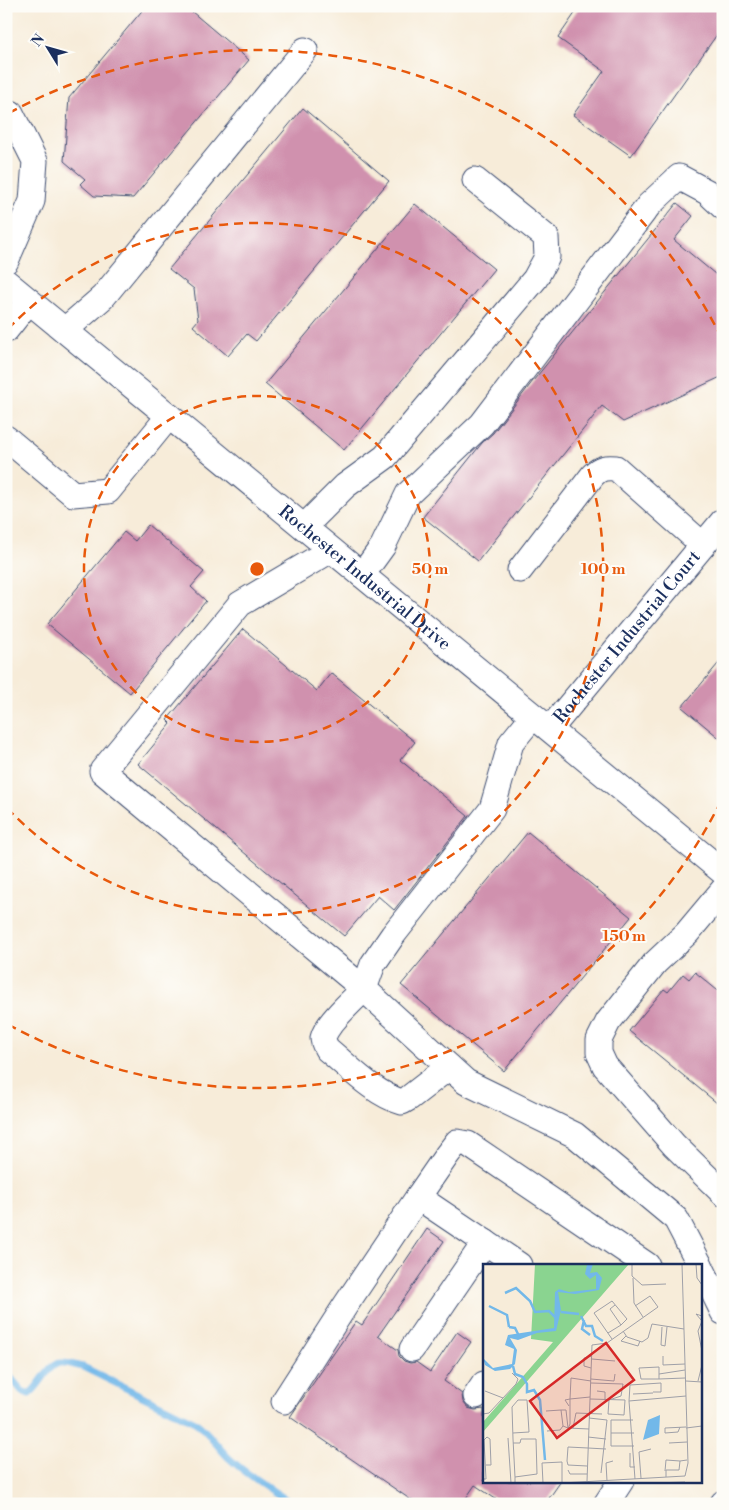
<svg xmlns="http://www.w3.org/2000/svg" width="729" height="1510" font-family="'Libre Bodoni',serif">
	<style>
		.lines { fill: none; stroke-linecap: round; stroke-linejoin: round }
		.stream { stroke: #72b8e9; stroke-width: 7 }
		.building { fill: #d091ae }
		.minor-casing { stroke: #3c4b70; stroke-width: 27 }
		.minor { stroke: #fff; stroke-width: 25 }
		.ring { fill: none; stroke: #e8590c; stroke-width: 2.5; stroke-dasharray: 9 6 }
		.labels { text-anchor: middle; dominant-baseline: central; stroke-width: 4; stroke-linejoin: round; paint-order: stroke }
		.street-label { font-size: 18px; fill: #1b2f5e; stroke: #fdfcf7 }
		.inset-river { fill: none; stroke: #72b8e9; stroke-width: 2.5 }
		.inset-road { fill: none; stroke: #9fa0a8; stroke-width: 1 }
		.view { fill: #d62828; fill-opacity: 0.15; stroke: #d62828; stroke-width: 2.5 }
		.inset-edge { fill: none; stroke: #1b2f5e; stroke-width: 2.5 }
		.centre { fill: #e8590c; stroke: #fdfcf7; stroke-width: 2.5 }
		.ring-label { font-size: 15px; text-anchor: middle; font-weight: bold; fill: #e8590c; stroke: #fdfcf7; stroke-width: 4; stroke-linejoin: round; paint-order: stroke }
	</style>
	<rect width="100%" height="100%" fill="#fdfcf7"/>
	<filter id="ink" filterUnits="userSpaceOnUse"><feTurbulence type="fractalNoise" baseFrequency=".02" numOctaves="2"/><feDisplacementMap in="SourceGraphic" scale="10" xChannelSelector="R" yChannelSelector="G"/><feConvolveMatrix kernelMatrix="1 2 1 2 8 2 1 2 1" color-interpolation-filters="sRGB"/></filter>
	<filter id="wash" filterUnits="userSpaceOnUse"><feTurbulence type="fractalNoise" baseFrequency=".0096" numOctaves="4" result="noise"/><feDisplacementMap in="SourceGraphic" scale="20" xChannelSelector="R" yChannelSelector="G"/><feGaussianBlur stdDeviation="1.12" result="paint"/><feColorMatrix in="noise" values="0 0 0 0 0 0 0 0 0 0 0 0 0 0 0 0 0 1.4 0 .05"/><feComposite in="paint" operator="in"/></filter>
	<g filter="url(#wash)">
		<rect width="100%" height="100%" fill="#f7ecd9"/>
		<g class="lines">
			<!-- stream -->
			<path class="stream" d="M6,1372L22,1391L29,1394C40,1387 48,1364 60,1363C67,1362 76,1366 83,1367L195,1422C209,1432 217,1447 230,1459C248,1476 272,1490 293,1504"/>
		</g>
		<g id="blocks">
			<!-- building -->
			<g class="building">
				<path d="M146,6H185L249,60L133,198L94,196L80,184L85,179L64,161L69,98Z"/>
				<path d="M580,6H723V26L631,156L573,115L604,71L558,38Z"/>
				<path d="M303,108L389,181L256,341L247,334L228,356L193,326L198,320L194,289L169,269Z"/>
				<path d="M677,203L693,216L674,240L721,279L723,376L623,422L602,406L478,561L423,517L482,443L493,433L533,381Z"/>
				<path d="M415,204L494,269L344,450L265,384Z"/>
				<path d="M148,525L204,572L191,587L206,601L130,693L47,624L124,532L135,541Z"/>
				<path d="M243,629L317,691L331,673L415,742L400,760L468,816L394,910L378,896L344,936L138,764L171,724L167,720Z"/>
				<path d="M723,658V741L682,707Z"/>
				<path d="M528,832L631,917L504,1071L401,985Z"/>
				<path d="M695,972L723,995V1108L629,1031L664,989L668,992L683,974L689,979Z"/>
				<path d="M427,1229L444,1241L378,1336L398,1350L399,1356L404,1361L410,1363L416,1362L430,1372L457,1332L471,1342L444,1381L462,1394L463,1402L468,1408L475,1410L484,1409V1481H561L545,1504H503L475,1485L462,1504H417L290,1417L356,1321L362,1325Z"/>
			</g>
		</g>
	</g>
	<g filter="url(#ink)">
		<use href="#blocks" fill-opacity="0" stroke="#3c4b70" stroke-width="1"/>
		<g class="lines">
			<defs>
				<g id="minor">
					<path d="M6,261L32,201L35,161L11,113"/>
					<path id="s1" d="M6,282L723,872"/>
					<path d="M6,330L29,301"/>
					<path d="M65,330L103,297L305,50"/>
					<path d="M6,438L73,494L108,491L169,416"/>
					<path d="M304,527L345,486L385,457L535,279L547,257L546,237L475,180"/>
					<path d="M331,550L240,604L102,771L364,989C353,1000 326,1024 323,1038C323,1042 325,1045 327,1049C349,1067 374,1094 402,1102L409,1098L449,1067"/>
					<path d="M520,570L593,475C600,468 605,467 616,468L703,545"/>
					<path d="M362,575L383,546L408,494L482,424L649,205L679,177L707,192L723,207"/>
					<path d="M533,716L511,743L492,809L393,935L373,964L364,989L466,1082L575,1135L676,1219L700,1265"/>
					<path id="s2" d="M550,729L723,521"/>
					<path d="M723,890L687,933L655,963L608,1022L599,1040V1053L605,1066L674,1145L723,1193"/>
					<path d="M519,1265L418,1197L447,1155L457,1142L468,1144L647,1265"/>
					<path d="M700,1265L723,1312"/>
					<path d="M412,1349L485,1242"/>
					<path d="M476,1396L484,1384"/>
					<path d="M284,1401L345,1306L418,1197"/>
					<path d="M606,1504L621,1481"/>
					<path d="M723,1504V1503"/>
				</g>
			</defs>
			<!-- minor casing -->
			<use href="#minor" class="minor-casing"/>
			<!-- minor -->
			<use href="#minor" class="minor"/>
		</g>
	</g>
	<!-- distance rings -->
	<g class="ring">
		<circle cx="257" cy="569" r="173"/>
		<path d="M8 329A346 346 0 1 1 8 809"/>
		<path d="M721 801A519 519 0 0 1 9 1025M9 113A519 519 0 0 1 721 337"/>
	</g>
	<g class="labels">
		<!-- street labels -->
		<g class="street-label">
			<text stroke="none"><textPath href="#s1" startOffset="465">Rochester Industrial Drive</textPath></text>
			<text stroke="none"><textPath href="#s2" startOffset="120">Rochester Industrial Court</textPath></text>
		</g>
	</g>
	<!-- overview -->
	<g transform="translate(483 1264)">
		<rect width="219" height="219" fill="#f7ecd9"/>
		<path d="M52,0H146L0,168V158L70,78L48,75Z" fill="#8ad490"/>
		<path d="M110,0L107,9L114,8L119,14L116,26L92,30L75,28L78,46L73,67L54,69L35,76L27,74L34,86L32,100L27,105L12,107L2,101L0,94L10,104L29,100L31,85L22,81L25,71L71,64L72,28L76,25L86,28L113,25V11L107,15L102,10L104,1ZM177,151L176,170L160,176L165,156Z" fill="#72b8e9"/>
		<path class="inset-river" d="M22,29L33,24L47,37L52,48L66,47L73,54M6,42L24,51L26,63M78,48L96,50M98,52L103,62H109L112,72L120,77M101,56L99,65L107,71M26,63L32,64L36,72M30,102L32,110L40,113L44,120V128L51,126L57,136L62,196"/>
		<path class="inset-road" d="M149,0V12L159,21L183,20M199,0L205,199L202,212M213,0L214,14L219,21M150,14L151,39L160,53M219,57L215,67L219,87M219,57L213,50L219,52M179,63L178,81L182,82L184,63M140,67L144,73L159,78L165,74L169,60L201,65M125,69L138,61M143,72L138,77L155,82L157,77M129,75L111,49L129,37L144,55L138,61L127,45L132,41M180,92V101L202,100M109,95L132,97M108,104L101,102V94L109,92M202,106L176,110V115L202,114M176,110V103L156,104L158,115H176M108,115L131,117L132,110M0,117V149M203,117L219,118M215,117L219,101M108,119L140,120L138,132L126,136M2,127L20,134M114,127L122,128V136M150,130L170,129M107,135L142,136L141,151L125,150L126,136M146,137L147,121L178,119V128H170M86,142L82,136L87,135L88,114L108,117M63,147L78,146M0,150L6,149L33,120L35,115L29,109M106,154L124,156L118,209M150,156H128V182H151M197,163L195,168L182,169V164L203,163M85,164L83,146H78L80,162L85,164L106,165M90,164L93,149L119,150M203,164L219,162M64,167L77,166L80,162M30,169L46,168L44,136H35L29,143L30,175L32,213V219M128,169H151M105,173L123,175M25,174L28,219M72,174L84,167L87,160V135L107,133M30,179H37L38,175H53L54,210L32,213M186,179L204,178M105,184L123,185M147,189V203H152M104,202L85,201L84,197L85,183L105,184M85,206L87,210H104M182,207L183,196L197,197M183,213V206H196L197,197L204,196M158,214L156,188L168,185M0,215H3L1,176L4,173L7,175L8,201H3M152,215L146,137L203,132M104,217L109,81L124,79L175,43L167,32L152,42M124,217L123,199L130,197M60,219L59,199L79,198V219M79,219L202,212M171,219L202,218"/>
		<path class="view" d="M123,79L151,116L74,174L47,137Z"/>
		<rect width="219" height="219" class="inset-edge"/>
	</g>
	<circle cx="257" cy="569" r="8" class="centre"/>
	<g class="ring-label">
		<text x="430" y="574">50 m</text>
		<text x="603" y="574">100 m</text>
		<text x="624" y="941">150 m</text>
	</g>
	<!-- margin -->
	<rect width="729" height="1510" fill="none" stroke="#fdfcf7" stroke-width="25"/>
	<!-- north arrow -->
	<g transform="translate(48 48) rotate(307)" stroke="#fdfcf7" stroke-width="4" paint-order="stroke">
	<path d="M0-4L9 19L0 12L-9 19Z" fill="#1b2f5e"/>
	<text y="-8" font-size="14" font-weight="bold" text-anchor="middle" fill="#1b2f5e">N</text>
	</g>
</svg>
